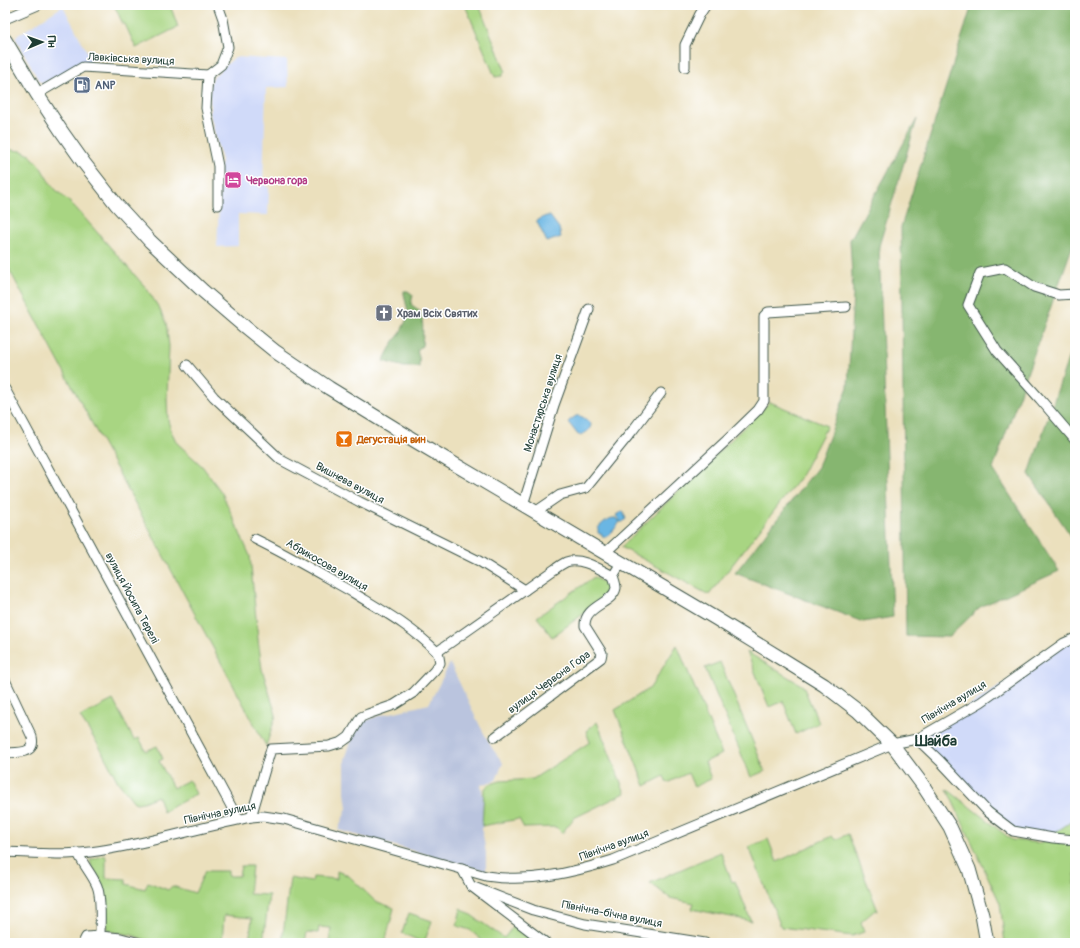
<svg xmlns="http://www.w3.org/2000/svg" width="1080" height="948" font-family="Pangolin,sans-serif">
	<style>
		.built { fill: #d0daf9 }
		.industrial { fill: #bac4de }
		.green { fill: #a8d582; stroke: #64895b }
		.forest { fill: #86b670; stroke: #527a52 }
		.water { fill: #6ab6e3; stroke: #447a8c }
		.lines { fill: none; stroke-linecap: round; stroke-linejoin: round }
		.minor-casing { stroke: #3e5549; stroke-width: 11 }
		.highway-casing { stroke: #3e5549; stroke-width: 15 }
		.minor { stroke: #fff; stroke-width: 9 }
		.highway { stroke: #fff; stroke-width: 13 }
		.labels { text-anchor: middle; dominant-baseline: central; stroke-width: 3; stroke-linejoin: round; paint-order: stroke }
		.street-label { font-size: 11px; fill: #1f3d34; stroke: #fff }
		.service-label { font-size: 11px; font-weight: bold; fill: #4e5e75; stroke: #fff; text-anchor: start }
		.hotel-label { font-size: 11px; font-weight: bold; fill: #b23c85; stroke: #fff; text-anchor: start }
		.worship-label { font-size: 11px; font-weight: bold; fill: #5b616d; stroke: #fff; text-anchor: start }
		.food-label { font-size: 11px; font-weight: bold; fill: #c56008; stroke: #fff; text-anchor: start }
		.district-label { font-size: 15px; font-weight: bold; fill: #1f3d34; stroke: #fff }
	</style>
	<rect width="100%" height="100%" fill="#fff"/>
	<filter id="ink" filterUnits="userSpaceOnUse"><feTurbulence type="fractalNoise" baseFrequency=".025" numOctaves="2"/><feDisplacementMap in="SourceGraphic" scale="8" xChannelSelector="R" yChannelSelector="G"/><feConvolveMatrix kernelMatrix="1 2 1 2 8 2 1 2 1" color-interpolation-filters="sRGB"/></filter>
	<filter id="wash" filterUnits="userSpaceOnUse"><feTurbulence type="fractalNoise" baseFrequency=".012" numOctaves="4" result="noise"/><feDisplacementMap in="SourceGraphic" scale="16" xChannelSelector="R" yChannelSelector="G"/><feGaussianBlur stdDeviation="0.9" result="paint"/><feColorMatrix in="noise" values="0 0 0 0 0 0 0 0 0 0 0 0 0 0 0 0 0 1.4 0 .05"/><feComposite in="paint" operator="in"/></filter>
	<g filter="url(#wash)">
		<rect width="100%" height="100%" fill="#ebe0bd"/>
		<!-- built -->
		<g class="built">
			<path d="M63,6L92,61L73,72L71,69L46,82L43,83L39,81L15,37Z"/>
			<path d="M235,57L287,60L288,87L266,88L263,184L269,188L268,215L238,214V246L217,247L221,156L218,147L210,114V84L215,75Z"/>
			<path d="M1075,638V819L1048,837L1013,831L917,739Z"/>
		</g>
		<!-- industrial -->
		<path class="industrial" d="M450,663L480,726L492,748L503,763L496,780L481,785L483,797L482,829L486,853V871L338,830L347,808L345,793V759L353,736L365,721L378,716L429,704Z"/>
		<!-- green -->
		<g class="green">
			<path d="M114,5H170L178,27L136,48L125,24H123Z"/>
			<path d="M465,5H479L505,70L502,76L495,77Z"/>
			<path d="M5,147L12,150L22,151L30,155L40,166L48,180L56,190L74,206L147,289L159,308L166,323L169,346L167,399L168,420L171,431L177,443L202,466L222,493L250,556L258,639L262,669L276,715L266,746L5,262Z"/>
			<path d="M770,402L827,426L801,476L709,595L621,547Z"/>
			<path d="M594,577L612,588L613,589L590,609L552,637L537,617Z"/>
			<path d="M677,645L722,754L705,762L711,779L694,787L688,773L667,783L664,776L645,786L615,710L650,688Z"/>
			<path d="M747,652L803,686L819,723L796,734L783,701L769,707Z"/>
			<path d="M720,662L765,771L751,777L705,668Z"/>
			<path d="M113,700L134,740L139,738L146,751L157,746L163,759L159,761L173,788L189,780L196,794L163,812L158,796L143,802L137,803L134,802L118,782L99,746L80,717Z"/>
			<path d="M597,722L625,793L574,818L562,833L556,827L524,828L519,819L482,826L484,790L488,785L500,781L533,779L590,742L586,731Z"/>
			<path d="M947,789L1012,840L1040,843L1075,819V943H1005L1000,903Z"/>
			<path d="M848,834L878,911L875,910L861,922L864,932L852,936L781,927L749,847L768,839L777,862L832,836L835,840Z"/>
			<path d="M721,852L732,882L735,881L751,921L692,909L694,903L670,898L650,883Z"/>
			<path d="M105,855L106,858V878L126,879V884L145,889L148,882L168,890L172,886L195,893L205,871H228V876H239L241,866H252L249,894L269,895L263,943H249L252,918L224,915L222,943H155L132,935L113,932L108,930L106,916V893L99,878L91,865L90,860Z"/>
			<path d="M337,871L349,876L375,901L394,908L385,943H329L331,928L319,927L318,933L307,932L305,943H282L290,878L312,882L313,877L337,879Z"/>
			<path d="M461,908L504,938L515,924L536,943H485L470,930L457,926Z"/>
			<path d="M409,913L432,921L424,943L402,933Z"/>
		</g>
		<!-- forest -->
		<g class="forest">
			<path d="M972,5H1075V239L993,469L1059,571L980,607L949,637L906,636L901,227Z"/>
			<path d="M917,119L879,246L893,617L863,622L735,573L818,467L848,387L853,294L850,240Z"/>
			<path d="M404,291H408L413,295L411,304C414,307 416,308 419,310C424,315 423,338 422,346C416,350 417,351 419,357C420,360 419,364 419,367H404L383,361L394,341L399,335L406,321L408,312L404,294Z"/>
			<path d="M1075,338V542L1029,474Z"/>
		</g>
		<!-- water -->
		<g class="water">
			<path d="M546,216H550L559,228L561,237L547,242L537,222V220Z"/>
			<path d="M576,416C583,415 586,420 591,424C591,430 584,435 578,435L568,422L570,420Z"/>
			<path d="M622,511H623L626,519L623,522H620L613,531L606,537H603L602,534H600L598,533V528C602,523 609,517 616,518L618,521H620L616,515L617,514H619Z"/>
		</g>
	</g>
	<g filter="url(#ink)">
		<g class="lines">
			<defs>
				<g id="minor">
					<path d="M5,19L38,5"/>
					<path d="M685,67V45L700,14L706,5"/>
					<path d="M37,94L83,67L208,75"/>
					<path d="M218,205V166L206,108L208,75L221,65L228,47L223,19L218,5"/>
					<path d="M1075,294L1059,295L1034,287L1005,268L980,273L968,305L997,351L1040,399L1075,440"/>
					<path d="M187,365L214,397L281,460L360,502L479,561L525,590"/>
					<path d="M5,389L238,819"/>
					<path d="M523,505L554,405L589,309"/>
					<path d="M535,512L560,495L586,488L633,430L661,393"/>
					<path d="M255,539C288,555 320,574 352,592C383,611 411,626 437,652L555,569C559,566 562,564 566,562C582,557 599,569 613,576"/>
					<path d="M605,553L728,439L758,410L764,401V316L768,312L846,307"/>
					<path d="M5,680L32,737C36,755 17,752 5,753"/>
					<path d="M495,737L601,658L602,653L585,626C584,605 613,604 616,588C616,584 614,579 613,576L621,563"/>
					<path d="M917,739L940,761L988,812L1013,831L1053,838L1075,840"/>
					<path d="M251,817L271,749L329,746L342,742L349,737L361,717L368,714L394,705L413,693L434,671L440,663L439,657L437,652"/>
					<path d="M5,852C33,853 62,856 90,852C145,845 197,828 251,817L263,816L284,819L486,876C529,883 572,873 613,860L885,747L892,744L917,739L981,702L1064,643L1075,638"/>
					<path d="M78,853C83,865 92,874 97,886C102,898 100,923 100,936L121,938L140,943"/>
					<path d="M462,869L471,886L546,943"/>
					<path d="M471,886L533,910L585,924L705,943"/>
					<path d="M83,943L86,937L100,936"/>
				</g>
				<path id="highway" d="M5,40L37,94L62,132L84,163L116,204L150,241L203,291L245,327L276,352L329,388L417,442L715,618L782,659L824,685L858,711L892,744L922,784L950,827L969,869L982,915L987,943"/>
			</defs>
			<!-- minor casing -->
			<use href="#minor" class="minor-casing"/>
			<!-- highway casing -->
			<use href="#highway" class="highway-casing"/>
			<!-- minor -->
			<use href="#minor" class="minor"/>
			<!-- highway -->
			<use href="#highway" class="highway"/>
		</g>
	</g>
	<!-- icons -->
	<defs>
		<symbol id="fuel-square" viewBox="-11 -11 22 22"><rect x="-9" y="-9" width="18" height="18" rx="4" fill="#5c6f8a" stroke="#fff"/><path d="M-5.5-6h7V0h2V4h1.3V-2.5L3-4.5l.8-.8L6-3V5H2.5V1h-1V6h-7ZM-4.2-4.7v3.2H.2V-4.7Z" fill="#fff"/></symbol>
		<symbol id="hotel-square" viewBox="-11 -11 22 22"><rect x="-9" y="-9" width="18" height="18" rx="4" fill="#d1479c" stroke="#fff"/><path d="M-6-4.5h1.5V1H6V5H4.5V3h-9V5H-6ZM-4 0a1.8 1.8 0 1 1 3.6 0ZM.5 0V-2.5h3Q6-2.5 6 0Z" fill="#fff"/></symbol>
		<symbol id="church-square" viewBox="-11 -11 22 22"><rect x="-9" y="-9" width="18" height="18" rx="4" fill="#6b7280" stroke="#fff"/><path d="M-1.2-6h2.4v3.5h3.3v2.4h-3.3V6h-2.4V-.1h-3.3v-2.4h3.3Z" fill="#fff"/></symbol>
		<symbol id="bar-square" viewBox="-11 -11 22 22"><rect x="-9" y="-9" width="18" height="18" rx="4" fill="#e8710a" stroke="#fff"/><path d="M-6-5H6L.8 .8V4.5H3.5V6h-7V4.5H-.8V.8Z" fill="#fff"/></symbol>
	</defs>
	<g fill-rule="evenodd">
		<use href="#fuel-square" x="72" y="75" width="20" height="20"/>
		<use href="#hotel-square" x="223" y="170" width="20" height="20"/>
		<use href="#church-square" x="374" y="303" width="20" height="20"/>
		<use href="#bar-square" x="334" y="429" width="20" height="20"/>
	</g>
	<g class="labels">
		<!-- street labels -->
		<g class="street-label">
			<text transform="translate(131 59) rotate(3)">Лавківська вулиця</text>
			<text transform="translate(543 403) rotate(-72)">Монастирська вулиця</text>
			<text transform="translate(350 483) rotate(28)">Вишнева вулиця</text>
			<text transform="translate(327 565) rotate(30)">Абрикосова вулиця</text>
			<text transform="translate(132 598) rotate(62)">вулиця Йосипа Терелі</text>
			<text transform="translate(549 682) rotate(-36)">вулиця Червона Гора</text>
			<text transform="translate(954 702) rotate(-31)">Північна вулиця</text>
			<text transform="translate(220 813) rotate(-12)">Північна вулиця</text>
			<text transform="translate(614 845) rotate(-20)">Північна вулиця</text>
			<text transform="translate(612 914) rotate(11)">Північна-бічна вулиця</text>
		</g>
		<!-- service labels -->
		<g class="service-label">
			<text x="95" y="85">ANP</text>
		</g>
		<!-- hotel labels -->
		<g class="hotel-label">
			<text x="246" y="180">Червона гора</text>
		</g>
		<!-- worship labels -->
		<g class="worship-label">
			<text x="397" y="313">Храм Всіх Святих</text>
		</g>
		<!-- food labels -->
		<g class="food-label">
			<text x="357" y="439">Дегустація вин</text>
		</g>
		<!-- district labels -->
		<g class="district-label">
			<text x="936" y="741">Шайба</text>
		</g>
	</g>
	<!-- margin -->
	<rect width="1080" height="948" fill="none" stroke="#fff" stroke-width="20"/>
	<!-- north arrow -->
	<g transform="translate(42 42) rotate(88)" stroke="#ffffff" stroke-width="3" paint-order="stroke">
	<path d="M0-3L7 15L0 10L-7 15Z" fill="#1f3d34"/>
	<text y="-6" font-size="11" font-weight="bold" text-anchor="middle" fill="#1f3d34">Пн</text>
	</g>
</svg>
